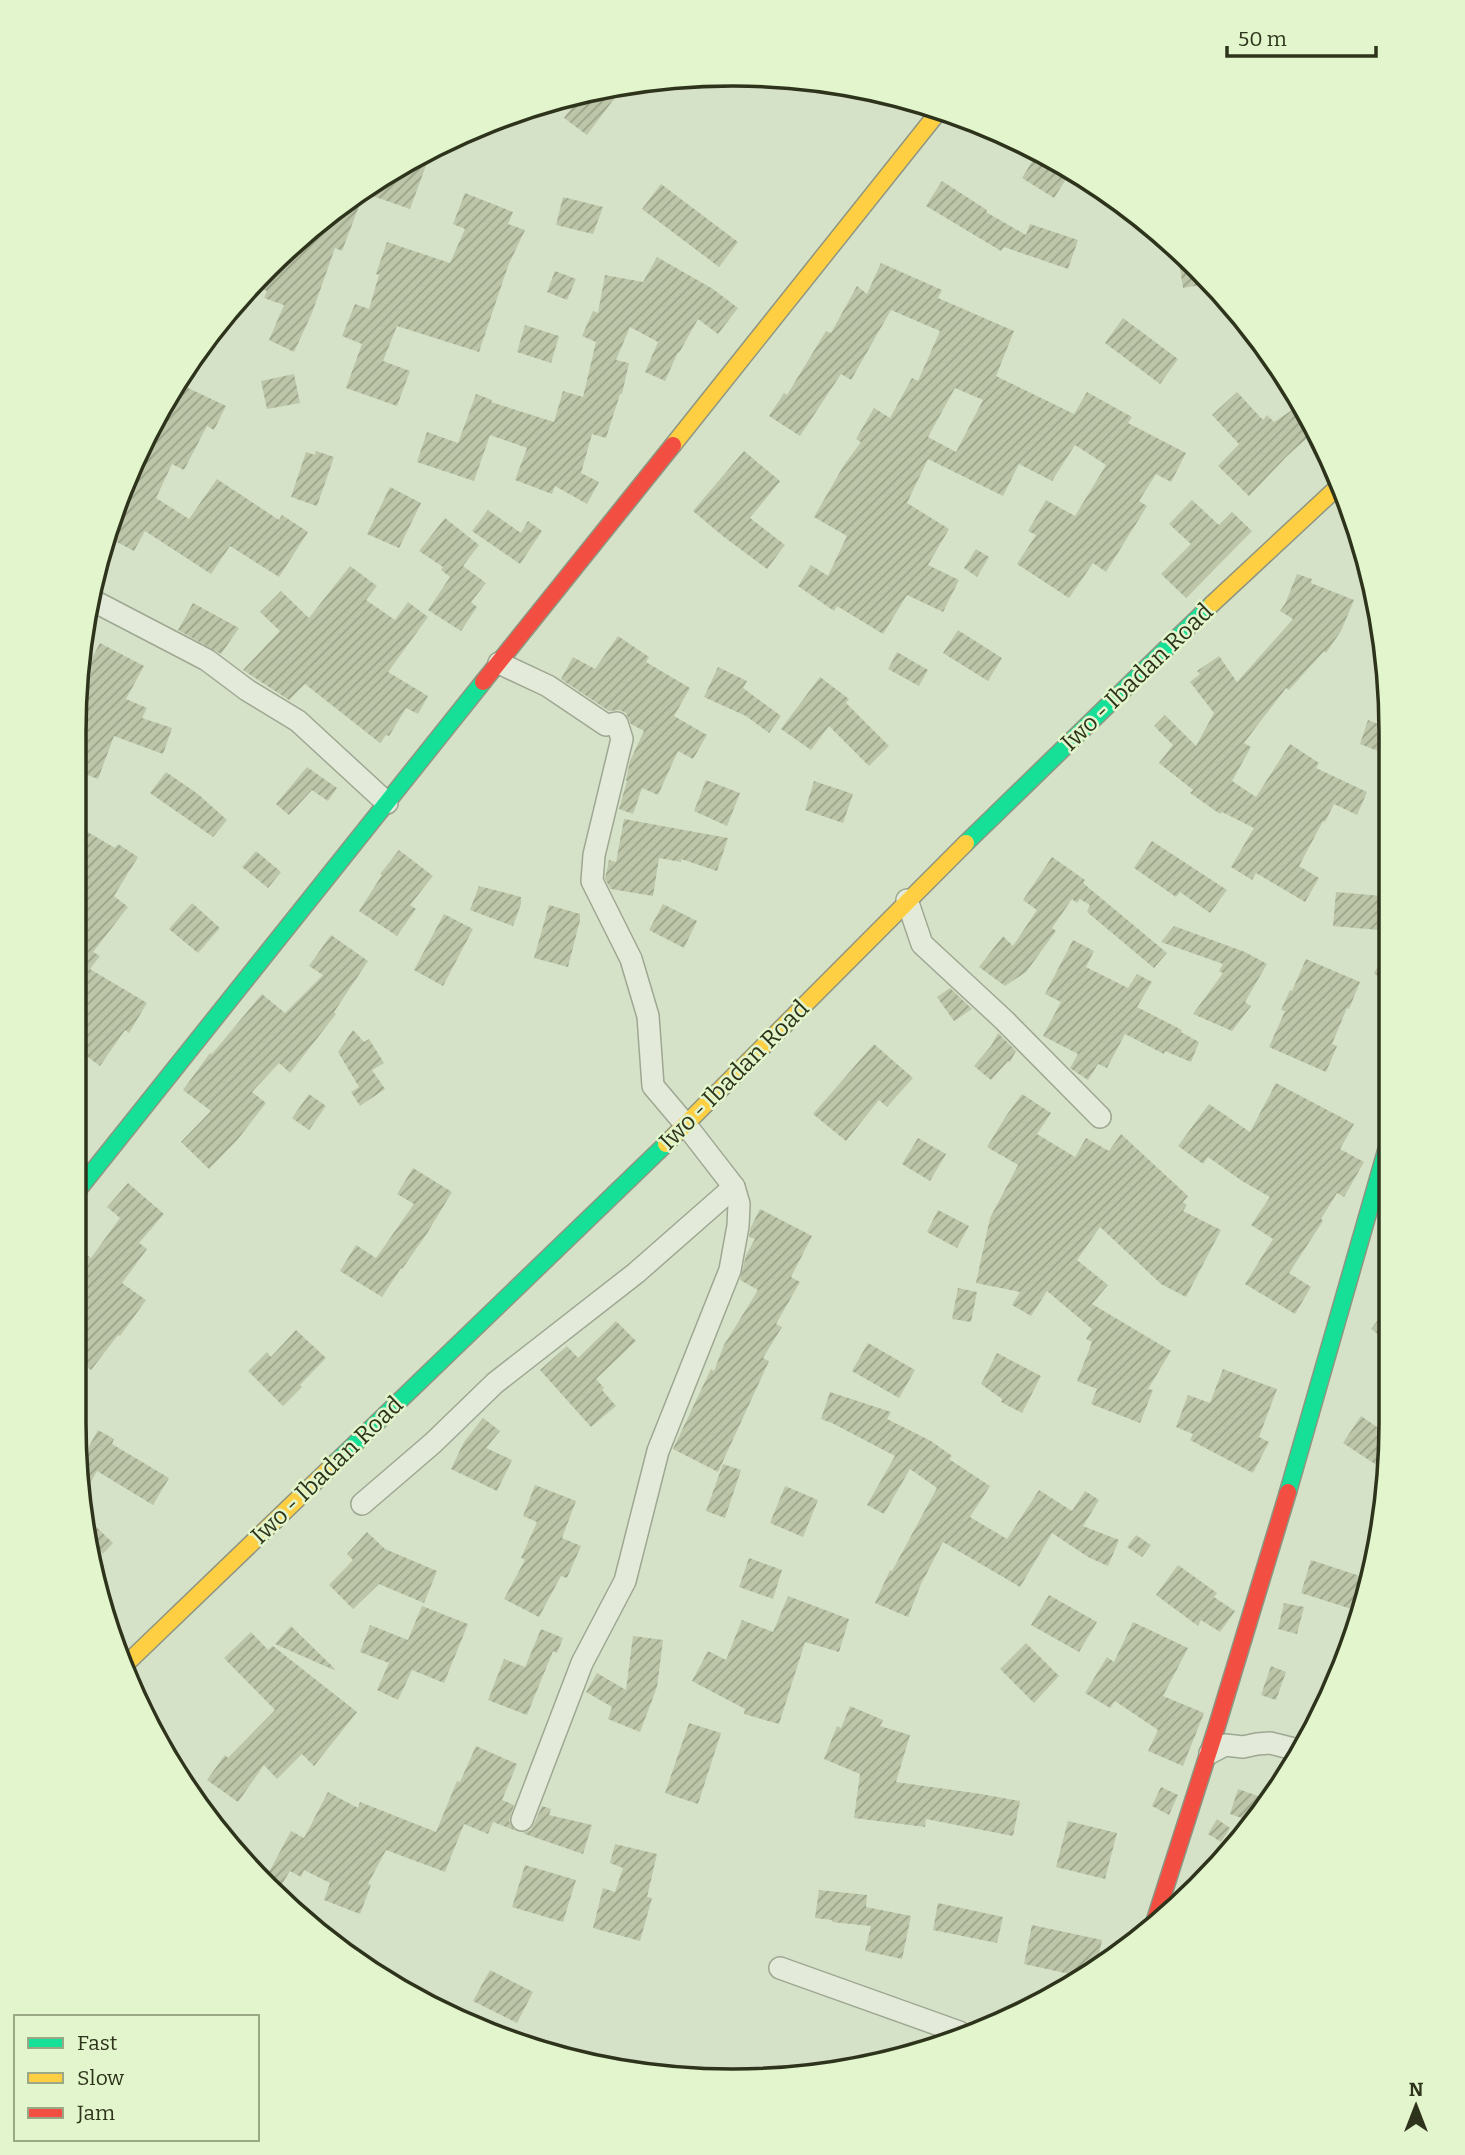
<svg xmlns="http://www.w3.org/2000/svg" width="1465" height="2155" font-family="Bitter,serif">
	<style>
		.building { fill: url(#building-hatch); fill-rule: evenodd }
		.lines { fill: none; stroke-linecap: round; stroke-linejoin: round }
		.street-casing { stroke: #9ea792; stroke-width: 24 }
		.fast-casing { stroke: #8e9682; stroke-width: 19 }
		.slow-casing { stroke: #8e9682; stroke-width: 19 }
		.jam-casing { stroke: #8e9682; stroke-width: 19 }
		.street { stroke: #e3eada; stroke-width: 21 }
		.fast { stroke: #16e098; stroke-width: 16 }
		.slow { stroke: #ffcf43; stroke-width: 16 }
		.jam { stroke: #f24e42; stroke-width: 16 }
		.labels { text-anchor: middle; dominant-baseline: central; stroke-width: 5; stroke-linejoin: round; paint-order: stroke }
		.street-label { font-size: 24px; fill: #2e341b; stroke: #e2f5cc }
		.rim { fill: none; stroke: #2e341b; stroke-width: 3.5 }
	</style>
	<defs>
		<pattern id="building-hatch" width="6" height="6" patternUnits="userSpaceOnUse" patternTransform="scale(1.75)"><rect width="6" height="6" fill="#bdc6a9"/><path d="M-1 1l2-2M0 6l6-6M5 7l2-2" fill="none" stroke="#9aa289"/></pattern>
	</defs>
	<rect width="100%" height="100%" fill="#d6e2c8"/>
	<!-- building -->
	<g class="building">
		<path d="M625,84L587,135L564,118L583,93L604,86Z"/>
		<path d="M432,149L410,209L364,193L342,251L335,248L312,313L294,352L269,340L284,305L264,298L267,291L253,286L266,267L366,185Z"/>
		<path d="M1038,152L1072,170L1054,198L1022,178Z"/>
		<path d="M942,181L987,210L986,212L1026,235L1030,224L1078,240L1068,269L1004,247L1001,251L926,206Z"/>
		<path d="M661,184L738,242L719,267L642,209Z"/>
		<path d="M465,193L513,212L508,224L525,230L508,266L479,352L397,326L383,361L410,371L397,406L346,388L362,344L342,336L355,304L369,309L379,275L376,274L387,242L450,263L465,229L453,224Z"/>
		<path d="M563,197L603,207L593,234L556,225Z"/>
		<path d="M1177,249L1198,266L1212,283L1183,288Z"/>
		<path d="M657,257L713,289L738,308L718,334L698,319L679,353L678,352L665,381L645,372L658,342L630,327L616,360L629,363L622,394H620L606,438L592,434L581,473L599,482L587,504L555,486L552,494L515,480L527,448L490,435L474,481L417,462L427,432L458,443L476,394L492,400L491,402L554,422L563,391L583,397L596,342L582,336L593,311L598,313L605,275L643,282Z"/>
		<path d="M881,263L942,290L938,298L1014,331L996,376L1074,414L1087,392L1132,417L1128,423L1186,453L1171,482L1156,474L1139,501L1147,506L1106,572L1093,563L1069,598L1017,564L1036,535L1028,531L1046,500L1075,516L1106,465L1075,445L1052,481L1019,464L1003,496L928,459L907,503L949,529L928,565L959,580L943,612L907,595L883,634L837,606L834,611L798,586L811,565L828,576L847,536L814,517L844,465L861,442L856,439L874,408L890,418L912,378L918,381L940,331L891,310L851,380L841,374L800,436L769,416L784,393L787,395L826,331L831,333L857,286L867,294ZM955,388L983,400L956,452L928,437Z"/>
		<path d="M555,271L576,279L567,300L547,292Z"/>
		<path d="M1123,318L1178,359L1160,384L1105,343Z"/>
		<path d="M525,325L559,336L551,363L517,352Z"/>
		<path d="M294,374L300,403L267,409L261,381Z"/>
		<path d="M182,385L226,406L214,430L207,426L184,470L172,464L156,498L189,519L217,479L279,520L282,515L308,532L279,577L230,546L211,574L145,531L134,551L109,538L129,497L123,495L140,444Z"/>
		<path d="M1237,392L1263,420L1267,415L1274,422L1301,404L1315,431L1287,456L1249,496L1218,466L1239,444L1212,415Z"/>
		<path d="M316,451L334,457L317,506L291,497L306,452L315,455Z"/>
		<path d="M744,451L780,481L750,518L785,545L767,569L724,537L693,511Z"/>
		<path d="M390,487L421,503L399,548L367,534Z"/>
		<path d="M1192,500L1219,525L1232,512L1252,531L1186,598L1161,574L1191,544L1169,524Z"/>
		<path d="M488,510L521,533L528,521L542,531L520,564L472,531Z"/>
		<path d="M445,518L479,545L463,566L486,583L471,602L477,607L461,631L428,610L450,577L441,570L443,567L419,551Z"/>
		<path d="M976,549L989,557L977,577L964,568Z"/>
		<path d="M350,566L377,586L366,600L395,620L408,602L428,617L388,672L428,696L418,714L406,708L389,736L386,735L380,743L305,684L289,700L243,670L280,631L260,612L281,591L309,618Z"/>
		<path d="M1297,574L1312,579L1311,583L1354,600L1341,631L1326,653L1324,651L1289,690L1286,688L1244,743L1251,747L1232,781L1256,797L1290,744L1319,763L1316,768L1367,792L1357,815L1334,804L1325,822L1323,821L1299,866L1319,878L1305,902L1256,873L1252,880L1231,867L1254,828L1222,812L1220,814L1190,793L1193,790L1159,763L1173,745L1154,726L1165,715L1196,746L1214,713L1190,682L1200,674L1197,671L1219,656L1237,682L1293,619L1280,611L1285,604Z"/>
		<path d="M193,603L239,628L221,654L178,630Z"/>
		<path d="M958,630L1002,658L988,681L943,653Z"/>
		<path d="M618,636L649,657L646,662L690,688L674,716L707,735L693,759L678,751L658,795L642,788L633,814L619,809L627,781L626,780L630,761L644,731L631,724L626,713L620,710L609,711L561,679L573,657L595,669Z"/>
		<path d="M100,643L144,666L126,699L147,708L142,718L172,728L163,754L114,736L98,779L74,770V740L79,723L75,721V716L91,674L85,671Z"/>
		<path d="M897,652L928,670L919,686L888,669Z"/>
		<path d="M718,667L747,681L743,688L781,716L769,733L746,716L704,697Z"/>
		<path d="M820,677L849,699L846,703L889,746L869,766L829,726L811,750L781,729Z"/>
		<path d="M1368,720L1391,729V756L1360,744Z"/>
		<path d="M307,767L337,788L328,801L312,790L289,815L276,804Z"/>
		<path d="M166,772L198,794L227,820L213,837L150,793Z"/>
		<path d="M706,780L740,793L727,826L694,811Z"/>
		<path d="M814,781L853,794L843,823L805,810Z"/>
		<path d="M624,819L728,838L717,871L681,859V862L659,858L653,896L611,889L605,879L609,860L616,862Z"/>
		<path d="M74,824L115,848L118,844L138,857L114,896L128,907L93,952L100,956L90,969L147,1003L129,1033L125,1030L100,1066L74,1047V876L84,863L74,856Z"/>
		<path d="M1152,841L1227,890L1210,913L1180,892L1176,897L1134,868Z"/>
		<path d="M399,850L433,876L410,905L416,909L397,936L359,911L382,875L380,874Z"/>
		<path d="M256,851L281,872L268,888L242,867Z"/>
		<path d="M1052,857L1085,880L1083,883L1167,953L1154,968L1087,912L1090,905L1080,899L1077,903L1072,899L1052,928L1056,931L1026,972L1005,986L979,967L1003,936L1013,946L1037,910L1023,900Z"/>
		<path d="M479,886L521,897V904L513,926L470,910Z"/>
		<path d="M1336,892L1382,896L1379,930L1333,926Z"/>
		<path d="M192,903L220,928L198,953L169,929Z"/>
		<path d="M663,904L697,921L684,948L649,930Z"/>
		<path d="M549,905L580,914V920L568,967L534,958Z"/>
		<path d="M444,914L473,929L443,986L414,970Z"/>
		<path d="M1174,926L1245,952L1267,964L1245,1002L1251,1006L1232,1031L1193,1014L1223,973L1219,971L1223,964L1161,942Z"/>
		<path d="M331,935L368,961L334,1012L336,1014L290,1073L279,1063L252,1092L266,1103L238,1139L209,1169L181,1142L211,1111L183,1090L210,1053L212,1054L262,994L285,1013L323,975L309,966Z"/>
		<path d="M1391,937V981L1374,974Z"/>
		<path d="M1073,940L1094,951L1086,967L1128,988L1137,974L1152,982L1137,1007L1182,1030L1181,1032L1199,1042L1191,1062L1165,1051L1164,1054L1125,1034L1107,1068L1098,1064L1088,1080L1070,1068L1078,1054L1043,1036L1061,1002L1045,994Z"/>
		<path d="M1306,959L1360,982L1349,1009L1347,1008L1332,1044L1337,1046L1326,1072L1269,1047L1285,1011L1281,1010L1290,990L1292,991Z"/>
		<path d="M950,988L972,1009L954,1021L937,997Z"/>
		<path d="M353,1030L364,1042L369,1039L384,1063L372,1070L385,1089L360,1106L351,1092L359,1087L338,1052Z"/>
		<path d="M998,1033L1016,1051L1010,1062L1008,1061L991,1080L974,1066L991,1046Z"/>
		<path d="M874,1044L913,1078L887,1107L879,1100L846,1141L813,1114Z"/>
		<path d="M1276,1083L1354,1124L1340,1149L1364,1162L1344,1197L1337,1193L1321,1219L1323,1221L1289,1273L1311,1287L1295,1314L1245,1284L1273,1239L1251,1225L1270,1197L1242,1181L1208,1157L1203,1164L1178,1146L1209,1104L1250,1132Z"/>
		<path d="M309,1094L326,1106L309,1130L292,1118Z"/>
		<path d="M1022,1094L1051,1113L1037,1134L1075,1157L1086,1138L1109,1151L1121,1134L1188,1196L1183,1202L1187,1205L1183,1211L1221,1230L1186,1297L1161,1284L1100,1227L1077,1260L1108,1285L1092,1304L1171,1351L1148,1389L1153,1390L1140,1423L1091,1404L1097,1389L1077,1381L1092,1342L1086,1339L1092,1329L1047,1291L1031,1316L1012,1305L1020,1292L976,1283L990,1218L1018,1165L987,1147L1006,1116Z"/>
		<path d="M918,1138L946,1154L930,1181L902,1164Z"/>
		<path d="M413,1168L452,1192L426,1235L402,1269L401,1268L382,1297L340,1271L356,1245L376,1258L414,1204L397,1194Z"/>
		<path d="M128,1183L164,1214L139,1243L147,1249L122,1283L146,1300L120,1336L118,1335L91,1370L74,1357V1245L91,1258L120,1218L107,1207Z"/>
		<path d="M760,1209L812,1236L791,1277L800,1282L776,1324L782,1327L763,1358L769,1361L718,1472L673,1449L711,1369L714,1371L724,1345L758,1290L740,1280L746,1255L755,1239L749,1237L751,1227Z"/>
		<path d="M938,1210L969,1226L957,1248L927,1232Z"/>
		<path d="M958,1288L977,1292L971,1322L952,1319Z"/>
		<path d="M1391,1303V1344L1371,1329Z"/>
		<path d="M616,1321L636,1341L596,1379L604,1388L602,1390L616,1406L591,1427L540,1370L567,1346L578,1358Z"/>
		<path d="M296,1330L326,1358L300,1385L302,1387L283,1406L248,1371L267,1352L271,1357Z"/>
		<path d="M868,1343L915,1370L899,1398L852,1371Z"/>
		<path d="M997,1353L1041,1376L1022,1413L1001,1402L1002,1399L981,1384Z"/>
		<path d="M1223,1369L1277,1389L1259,1437L1269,1442L1253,1473L1190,1440L1193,1434L1176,1427L1188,1395L1210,1403Z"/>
		<path d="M830,1392L891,1412L887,1419L931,1441L952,1456L949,1459L990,1486L970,1517L1007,1539L1039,1490L1072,1511L1085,1491L1099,1500L1083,1526L1119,1540L1108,1566L1088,1557L1052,1533L1020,1587L943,1542L921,1584L908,1617L875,1603L890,1570L892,1571L937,1488L910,1469L884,1514L867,1505L895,1456L832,1423L821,1419Z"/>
		<path d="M1361,1416L1390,1436L1387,1472L1343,1443Z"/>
		<path d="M483,1418L500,1431L486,1448L512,1460L497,1491L451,1469L464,1442Z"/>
		<path d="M98,1430L114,1439L112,1444L169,1478L153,1505L97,1471L85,1492L80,1463Z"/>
		<path d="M723,1464L741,1470L725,1518L706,1511Z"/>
		<path d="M535,1485L576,1501L562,1538L581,1546L567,1578L561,1576L539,1617L504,1599L525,1560L521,1558L537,1522L523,1516Z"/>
		<path d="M785,1486L818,1500L803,1537L770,1523Z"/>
		<path d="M90,1521L113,1543L103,1554L94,1545Z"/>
		<path d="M367,1532L385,1549L437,1571L424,1603L379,1584L353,1609L329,1585L353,1560L347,1554Z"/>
		<path d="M1136,1535L1151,1545L1142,1557L1127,1547Z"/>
		<path d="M749,1558L782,1570L773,1599L739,1587Z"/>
		<path d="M1311,1560L1369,1579L1358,1611L1301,1593Z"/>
		<path d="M1178,1565L1217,1593L1214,1597L1235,1611L1220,1632L1201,1620L1198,1626L1156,1595Z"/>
		<path d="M1049,1595L1097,1622L1079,1652L1031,1625Z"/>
		<path d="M788,1596L849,1619L839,1652L805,1642L779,1724L744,1714L745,1709L692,1681L708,1651L726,1660L742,1620L773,1632Z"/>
		<path d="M1284,1603L1304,1607L1297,1634L1278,1629Z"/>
		<path d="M422,1606L468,1624L444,1683L412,1670L398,1700L377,1690L389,1663L360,1652L370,1625L408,1640Z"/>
		<path d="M1133,1622L1188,1648L1163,1696L1204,1713L1183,1766L1148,1751L1158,1730L1115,1701L1110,1708L1085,1693L1107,1657L1114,1662Z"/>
		<path d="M291,1626L335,1669L334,1670L275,1644Z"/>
		<path d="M541,1629L563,1638L557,1653L553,1651L527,1715L488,1700L504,1659L525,1667Z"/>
		<path d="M251,1632L268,1650L273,1646L357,1712L314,1766L302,1754L277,1779L264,1765L238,1802L207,1780L225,1755L228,1758L275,1710L224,1658Z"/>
		<path d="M633,1636L663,1640L657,1687L640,1732L608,1719L612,1707L586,1692L597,1673L626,1690Z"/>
		<path d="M1026,1643L1059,1676L1034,1703L1000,1669Z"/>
		<path d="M1271,1666L1286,1672L1276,1700L1261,1695Z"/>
		<path d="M850,1706L883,1720L880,1726L910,1735L896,1782L981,1794L1020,1801L1013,1836L926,1819L925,1827L854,1818L860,1774L824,1759L837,1726L841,1728Z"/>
		<path d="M689,1723L721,1733L698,1804L665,1793Z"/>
		<path d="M476,1746L517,1764L502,1800L514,1805L509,1821L514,1830L493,1822L488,1834L464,1824L445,1872L386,1850L368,1884L371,1885L360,1914L324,1900L330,1883L304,1870L301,1877L290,1871L279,1889L267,1876L291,1831L304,1838L328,1792L358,1808L360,1802L436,1832L457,1781L460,1782Z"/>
		<path d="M1161,1787L1178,1795L1169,1815L1152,1806Z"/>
		<path d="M1238,1789L1264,1798L1248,1820L1230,1814Z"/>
		<path d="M542,1806L551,1809L549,1815L592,1825L583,1854L522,1833L531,1830Z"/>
		<path d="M1217,1819L1230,1828L1221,1842L1208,1834Z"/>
		<path d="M1068,1821L1117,1833L1105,1879L1056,1867Z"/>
		<path d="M615,1844L657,1854L647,1897L652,1898L640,1941L593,1928L603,1888L615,1892L623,1868L610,1863Z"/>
		<path d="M525,1865L576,1880L563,1922L512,1907Z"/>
		<path d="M819,1890L867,1895L866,1907L911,1916L902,1959L865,1951L871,1926L832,1922V1920L815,1918Z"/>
		<path d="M938,1903L1003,1917L997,1943L933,1930Z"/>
		<path d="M1032,1925L1102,1940L1096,1967L1083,1977L1024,1964Z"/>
		<path d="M490,1970L533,1992L517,2023L473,2001Z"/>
	</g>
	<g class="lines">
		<defs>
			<g id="street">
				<path d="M88,598L207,660L247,690L298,721L387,803"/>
				<path d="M499,663L548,686L606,725L617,723L622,739L594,855L592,881L631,959L648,1016L653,1086L686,1125L734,1187L739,1204L738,1226L730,1270L658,1451L625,1581L582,1663L522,1820"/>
				<path d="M907,900L922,944L1004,1020L1100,1117"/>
				<path d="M362,1504L433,1443L495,1383L636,1273L734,1187"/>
				<path d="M1210,1753L1225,1745L1243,1747L1257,1744L1270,1743L1298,1750"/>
				<path d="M780,1968L959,2032"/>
			</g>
			<g id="fast">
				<path d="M966,843L1211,605"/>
				<path d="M74,1195L483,682"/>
				<path d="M335,1463L666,1144"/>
				<path d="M1288,1492L1392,1130"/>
			</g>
			<g id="slow">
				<path d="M673,445L940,110"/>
				<path d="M1211,605L1342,483"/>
				<path d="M666,1144L966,843"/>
				<path d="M124,1666L335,1463"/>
			</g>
			<g id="jam">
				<path d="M483,682L673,445"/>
				<path d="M1154,1923L1217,1726L1288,1492"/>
			</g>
		</defs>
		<!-- street casing -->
		<use href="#street" class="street-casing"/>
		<!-- fast casing -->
		<use href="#fast" class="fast-casing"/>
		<!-- slow casing -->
		<use href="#slow" class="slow-casing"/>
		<!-- jam casing -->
		<use href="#jam" class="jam-casing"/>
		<!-- street -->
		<use href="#street" class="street"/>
		<!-- fast -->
		<use href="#fast" class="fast"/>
		<!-- slow -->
		<use href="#slow" class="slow"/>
		<!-- jam -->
		<use href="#jam" class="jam"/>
	</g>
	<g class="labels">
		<!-- street labels -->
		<g class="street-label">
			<text transform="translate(1137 677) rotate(-44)">Iwo - Ibadan Road</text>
			<text transform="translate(734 1075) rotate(-45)">Iwo - Ibadan Road</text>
			<text transform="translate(327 1470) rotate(-44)">Iwo - Ibadan Road</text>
		</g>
	</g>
	<!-- crop -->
	<path d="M0 0H1465V2155H0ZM732 86H733A646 646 0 0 1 1379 732V1423A646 646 0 0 1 733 2069H732A646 646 0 0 1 86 1423V732A646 646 0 0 1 732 86Z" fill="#e2f5cc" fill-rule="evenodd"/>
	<path class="rim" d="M732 86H733A646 646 0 0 1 1379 732V1423A646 646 0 0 1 733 2069H732A646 646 0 0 1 86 1423V732A646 646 0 0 1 732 86Z"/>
	<!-- legend -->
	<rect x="14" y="2015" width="245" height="126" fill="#e2f5cc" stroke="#9aa885" stroke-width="2"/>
	<rect x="28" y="2038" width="35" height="10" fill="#16e098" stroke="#9aa885" stroke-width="2"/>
	<text x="77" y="2050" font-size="21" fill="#2e341b">Fast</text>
	<rect x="28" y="2073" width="35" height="10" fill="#ffcf43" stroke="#9aa885" stroke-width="2"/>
	<text x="77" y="2085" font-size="21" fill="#2e341b">Slow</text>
	<rect x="28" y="2108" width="35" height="10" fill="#f24e42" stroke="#9aa885" stroke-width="2"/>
	<text x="77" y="2120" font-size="21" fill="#2e341b">Jam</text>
	<!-- north arrow -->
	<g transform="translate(1416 2106)" stroke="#e2f5cc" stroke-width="5" paint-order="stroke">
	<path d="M0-5L12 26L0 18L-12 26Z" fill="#2e341b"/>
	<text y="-10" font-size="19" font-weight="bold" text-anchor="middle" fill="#2e341b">N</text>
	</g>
	<!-- scale -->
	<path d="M1227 46v10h149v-10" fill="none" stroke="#2e341b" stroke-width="3.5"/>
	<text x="1238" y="46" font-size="21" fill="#2e341b" stroke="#e2f5cc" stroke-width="5" paint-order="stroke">50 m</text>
</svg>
